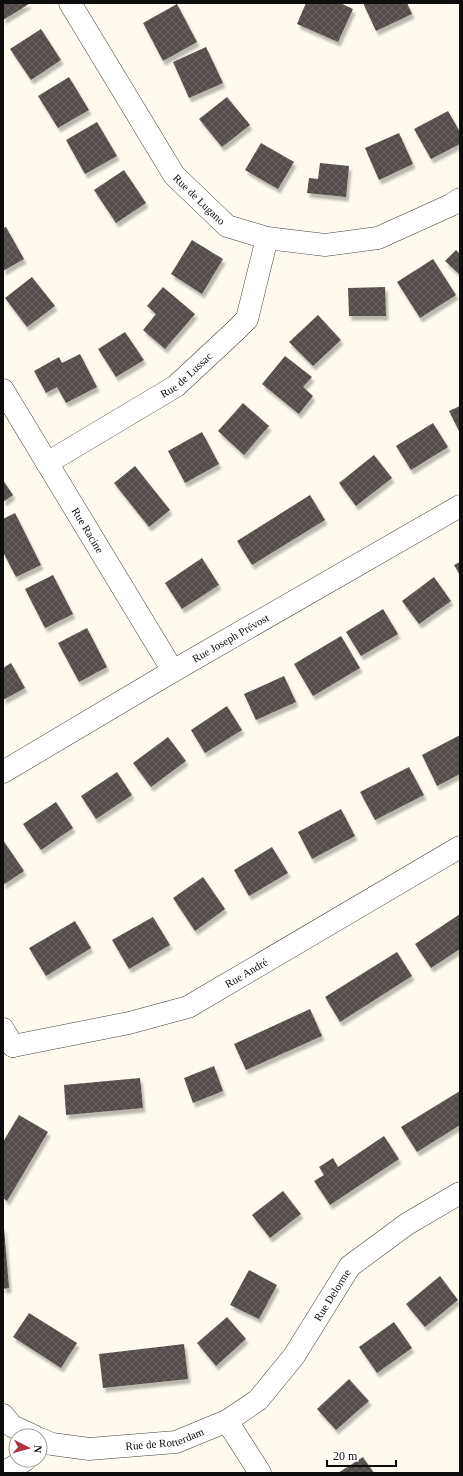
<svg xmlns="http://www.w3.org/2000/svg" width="463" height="1476" font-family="Georgia,serif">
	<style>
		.building { fill: url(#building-cross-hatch); filter: url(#shadow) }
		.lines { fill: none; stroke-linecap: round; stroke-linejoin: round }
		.minor-casing { stroke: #404040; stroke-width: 23 }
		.minor { stroke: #fff; stroke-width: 22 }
		.labels { text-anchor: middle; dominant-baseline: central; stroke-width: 4; stroke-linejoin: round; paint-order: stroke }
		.street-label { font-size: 11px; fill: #0d0d0d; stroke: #fff }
	</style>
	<defs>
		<pattern id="building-cross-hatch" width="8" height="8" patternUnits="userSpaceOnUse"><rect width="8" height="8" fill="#554e4b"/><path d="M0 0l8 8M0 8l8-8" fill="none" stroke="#686360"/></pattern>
		<filter id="shadow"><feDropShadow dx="2.5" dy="4.5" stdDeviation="1" flood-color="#0004"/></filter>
	</defs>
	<rect width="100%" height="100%" fill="#fefaef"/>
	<!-- building -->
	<g class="building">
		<path d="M3,3H28L29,4L3,20Z"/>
		<path d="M306,3H340L353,9L338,42L297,24Z"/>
		<path d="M363,3H407L412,14L376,31Z"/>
		<path d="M177,4L197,42L163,61L143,23Z"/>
		<path d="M41,29L61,60L31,80L10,49Z"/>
		<path d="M206,47L223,83L189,98L173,62Z"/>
		<path d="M69,77L89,110L58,128L38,96Z"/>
		<path d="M227,97L250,125L222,147L199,119Z"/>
		<path d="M448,111L460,132V144L431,159L414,129Z"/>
		<path d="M97,122L117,156L85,174L66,140Z"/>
		<path d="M399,133L413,164L379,180L365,148Z"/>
		<path d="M261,143L294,162L278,189L245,170Z"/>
		<path d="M320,163L349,166L346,197L307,193L309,178L318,179Z"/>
		<path d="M124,170L146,203L116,223L94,190Z"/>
		<path d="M6,227L24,259L3,271V228Z"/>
		<path d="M192,240L223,259L202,294L171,274Z"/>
		<path d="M456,250L460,254V275L445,261Z"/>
		<path d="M433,259L456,295L420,318L397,282Z"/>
		<path d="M32,277L55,306L27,327L5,298Z"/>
		<path d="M163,287L195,314L165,349L143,330L156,314L147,306Z"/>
		<path d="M385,287L386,316H349L348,288Z"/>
		<path d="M318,315L341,340L313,366L289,342Z"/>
		<path d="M125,332L144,360L116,377L98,349Z"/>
		<path d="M80,354L97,387L66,403L57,387L46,393L34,371L59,357L62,363Z"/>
		<path d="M285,356L312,377L303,387L313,396L299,414L262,384Z"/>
		<path d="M243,403L269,426L244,455L218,431Z"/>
		<path d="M460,406V433L449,411Z"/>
		<path d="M433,423L448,447L411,470L396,446Z"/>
		<path d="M202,432L219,464L185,483L168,451Z"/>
		<path d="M374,455L392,478L356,506L339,483Z"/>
		<path d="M135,466L170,510L149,527L114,483Z"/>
		<path d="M3,480L13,495L3,502Z"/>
		<path d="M310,495L325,520L252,565L237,541Z"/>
		<path d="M15,513L41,565L16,577L3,552V519Z"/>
		<path d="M202,558L219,585L182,609L165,583Z"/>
		<path d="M460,562V575L454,565Z"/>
		<path d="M53,575L73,614L45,628L25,589Z"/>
		<path d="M434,577L451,601L419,624L402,601Z"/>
		<path d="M383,609L398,634L361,656L346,632Z"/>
		<path d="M87,628L107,667L79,682L58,643Z"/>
		<path d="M341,636L360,668L313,696L294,664Z"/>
		<path d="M11,663L25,688L3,700V668Z"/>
		<path d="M284,676L296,702L256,720L244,694Z"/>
		<path d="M227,706L242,730L205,753L191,730Z"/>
		<path d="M460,735V774L437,786L422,755Z"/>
		<path d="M168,737L186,761L151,787L133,763Z"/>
		<path d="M409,767L424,795L375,820L360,792Z"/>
		<path d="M117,772L132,795L96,819L81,796Z"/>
		<path d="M56,802L73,828L41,850L23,824Z"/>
		<path d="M341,809L355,836L312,859L298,832Z"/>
		<path d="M3,840L24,871L3,885Z"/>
		<path d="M272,847L288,873L249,896L234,870Z"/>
		<path d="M203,877L225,909L195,931L173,898Z"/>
		<path d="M460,914V949L431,968L415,944Z"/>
		<path d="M153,917L170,945L129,969L112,940Z"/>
		<path d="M75,921L91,948L46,976L29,948Z"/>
		<path d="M397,952L412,976L340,1022L325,997Z"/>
		<path d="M310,1009L322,1036L246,1070L234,1044Z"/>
		<path d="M214,1066L223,1091L193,1103L184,1078Z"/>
		<path d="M140,1078L143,1108L66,1115L64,1085Z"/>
		<path d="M460,1091V1125L417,1152L401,1127Z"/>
		<path d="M19,1115L48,1132L7,1201L3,1198V1142Z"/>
		<path d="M384,1136L399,1159L330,1205L314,1181L324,1175L319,1167L333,1158L338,1167Z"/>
		<path d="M283,1191L301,1214L270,1238L252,1215Z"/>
		<path d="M3,1228H4L9,1288L3,1289Z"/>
		<path d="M249,1270L277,1285L259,1319L230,1305Z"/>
		<path d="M440,1276L458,1300L425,1327L406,1304Z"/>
		<path d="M29,1313L77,1343L61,1368L13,1337Z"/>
		<path d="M227,1317L246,1339L216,1366L197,1343Z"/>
		<path d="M394,1322L412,1348L377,1373L359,1347Z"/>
		<path d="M184,1344L188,1379L103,1388L99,1354Z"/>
		<path d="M349,1379L369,1401L336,1430L317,1409Z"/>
		<path d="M363,1457L374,1473H338Z"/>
	</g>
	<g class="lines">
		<defs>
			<g id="minor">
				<path id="s1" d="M70,3L174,175L227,226L267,238L325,245L378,238L451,205L460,199"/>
				<path id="s2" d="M3,390L173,671"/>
				<path id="s3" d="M47,463L176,386L235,331L247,319L267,238"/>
				<path id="s4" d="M3,772L173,671L460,506"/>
				<path d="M3,1029L13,1046"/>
				<path id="s5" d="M13,1046L129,1023L188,1007L460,847"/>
				<path d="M3,1415L12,1426L34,1436"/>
				<path d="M227,1421L260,1473"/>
				<path id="s6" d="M40,1439L52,1444L89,1449L176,1442L227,1421L258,1400L294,1356L350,1266L407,1224L460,1193"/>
				<path d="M3,1473L25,1460"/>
			</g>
		</defs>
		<!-- minor casing -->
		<use href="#minor" class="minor-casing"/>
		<!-- minor -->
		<use href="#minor" class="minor"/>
	</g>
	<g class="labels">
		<!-- street labels -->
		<g class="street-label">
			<text stroke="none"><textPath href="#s1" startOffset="236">Rue de Lugano</textPath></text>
			<text stroke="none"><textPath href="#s3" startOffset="165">Rue de Lussac</textPath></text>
			<text stroke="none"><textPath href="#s2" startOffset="164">Rue Racine</textPath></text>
			<text stroke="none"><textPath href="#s4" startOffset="264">Rue Joseph Prévost</textPath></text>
			<text stroke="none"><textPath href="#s5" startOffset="247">Rue André</textPath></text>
			<text stroke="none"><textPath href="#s6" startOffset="359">Rue Delorme</textPath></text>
			<text stroke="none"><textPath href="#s6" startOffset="127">Rue de Rotterdam</textPath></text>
		</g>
	</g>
	<!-- border -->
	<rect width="463" height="1476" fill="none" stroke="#0d0d0d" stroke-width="8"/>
	<!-- north arrow -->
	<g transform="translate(28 1448) rotate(96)"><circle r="19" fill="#ffffff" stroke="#9e9e9e"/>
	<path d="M0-3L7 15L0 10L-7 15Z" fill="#b1323d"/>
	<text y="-6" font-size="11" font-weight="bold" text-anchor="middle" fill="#0d0d0d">N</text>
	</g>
	<!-- scale -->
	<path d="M327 1460v6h69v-6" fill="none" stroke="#0d0d0d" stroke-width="2"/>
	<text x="333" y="1460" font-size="12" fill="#0d0d0d" stroke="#ffffff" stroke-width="3" paint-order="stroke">20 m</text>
</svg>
